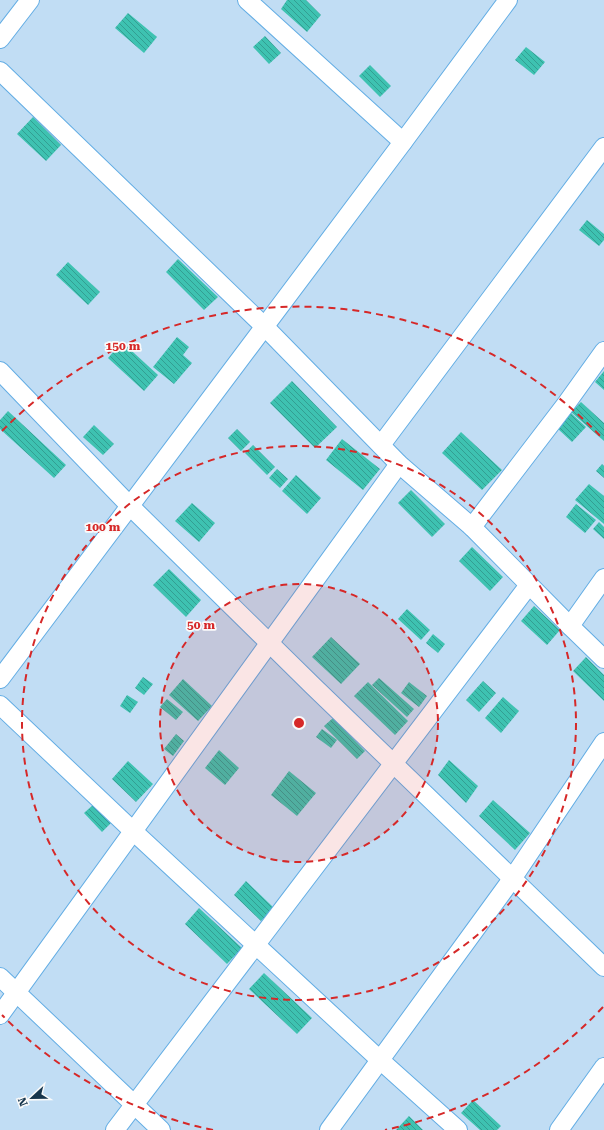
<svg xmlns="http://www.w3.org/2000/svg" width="604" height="1130" font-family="'Roboto Serif',serif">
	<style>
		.building { fill: url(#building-back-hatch) }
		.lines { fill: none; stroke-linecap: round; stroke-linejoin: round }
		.minor-casing { stroke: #63ade4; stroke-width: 20 }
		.minor { stroke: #fff; stroke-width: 18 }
		.ring { fill: none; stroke: #d62828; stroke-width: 2; stroke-dasharray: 7 5 }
		.centre { fill: #d62828; stroke: #fafafa; stroke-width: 2 }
		.ring-label { font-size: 12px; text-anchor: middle; font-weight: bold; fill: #d62828; stroke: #fafafa; stroke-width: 3.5; stroke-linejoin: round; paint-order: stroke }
	</style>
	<defs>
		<pattern id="building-back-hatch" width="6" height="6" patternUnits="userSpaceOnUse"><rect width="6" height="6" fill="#3ec2b1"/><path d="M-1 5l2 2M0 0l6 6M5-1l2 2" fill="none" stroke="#339e92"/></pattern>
	</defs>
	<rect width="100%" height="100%" fill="#c1ddf4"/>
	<!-- building -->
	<g class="building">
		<path d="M287,0H306L321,15L307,32L281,9Z"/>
		<path d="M128,13L157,37L144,53L115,28Z"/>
		<path d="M265,36L281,53L269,64L253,47Z"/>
		<path d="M526,47L545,62L534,75L515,60Z"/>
		<path d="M370,65L391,86L380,97L359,76Z"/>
		<path d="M33,117L61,145L46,161L17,134Z"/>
		<path d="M587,220L604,234V240L599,246L579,230Z"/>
		<path d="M178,259L218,297L204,310L166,272Z"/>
		<path d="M68,262L100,292L88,305L56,275Z"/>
		<path d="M177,337L189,347L183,355L192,363L174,384L153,367Z"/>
		<path d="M122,342L158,375L144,391L108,358Z"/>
		<path d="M604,371V390L595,382Z"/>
		<path d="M292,381L337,427L315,448L270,403Z"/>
		<path d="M581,402L604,423V441L571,412Z"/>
		<path d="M8,411L66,465L54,478L0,429V420Z"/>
		<path d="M571,413L586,427L572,442L557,428Z"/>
		<path d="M94,425L114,444L103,455L83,437Z"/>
		<path d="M237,429L250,442L241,451L228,438Z"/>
		<path d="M461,432L502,470L482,490L442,453Z"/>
		<path d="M342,439L380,469L363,490L326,460Z"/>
		<path d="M253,445L275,467L267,475L245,453Z"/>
		<path d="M602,464L604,466V478L596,471Z"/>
		<path d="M277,469L288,479L280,488L269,478Z"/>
		<path d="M296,475L321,498L307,514L282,491Z"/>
		<path d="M589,484L604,496V524L575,500Z"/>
		<path d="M411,490L445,524L432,537L398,503Z"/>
		<path d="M192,503L215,523L199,542L175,521Z"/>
		<path d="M576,504L596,520L585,533L566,517Z"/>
		<path d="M599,522L604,527V539L593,529Z"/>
		<path d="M472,547L503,577L490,591L459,561Z"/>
		<path d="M169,569L201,600L186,617L153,585Z"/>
		<path d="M534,606L560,630L547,645L521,621Z"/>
		<path d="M407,609L430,630L421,640L398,619Z"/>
		<path d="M433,634L445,644L438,653L426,643Z"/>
		<path d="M331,637L360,664L341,684L312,657Z"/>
		<path d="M586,657L604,675V701L573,671Z"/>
		<path d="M143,677L153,684L144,695L135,688Z"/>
		<path d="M379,678L414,709L407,717L372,685Z"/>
		<path d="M183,679L212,706L198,721L169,695Z"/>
		<path d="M483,681L496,693L479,712L466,700Z"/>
		<path d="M368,682L408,721L395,735L354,696Z"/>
		<path d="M409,682L427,696L419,707L401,693Z"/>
		<path d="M127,695L138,702L130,713L120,706Z"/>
		<path d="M503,697L519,711L501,733L485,718Z"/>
		<path d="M167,699L183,712L176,720L160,707Z"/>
		<path d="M333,718L365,751L357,759L324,726Z"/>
		<path d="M322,729L337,740L331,748L316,737Z"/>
		<path d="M176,734L184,741L173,756L164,749Z"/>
		<path d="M219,750L239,768L225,785L205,768Z"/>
		<path d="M449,760L478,786L466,803L438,775Z"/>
		<path d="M128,761L153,784L136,802L112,779Z"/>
		<path d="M289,771L316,793L297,816L271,795Z"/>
		<path d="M493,800L530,833L515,850L479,816Z"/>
		<path d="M94,804L112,822L102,832L84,813Z"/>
		<path d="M246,881L274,908L261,921L234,895Z"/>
		<path d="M199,908L242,948L227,964L185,924Z"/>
		<path d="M264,973L312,1018L297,1034L249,989Z"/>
		<path d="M473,1100L501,1126L497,1130H480L461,1113Z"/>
		<path d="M409,1116L423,1130H396Z"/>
	</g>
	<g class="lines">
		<defs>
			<g id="minor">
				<path d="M247,0L403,142"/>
				<path d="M0,39L30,0"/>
				<path d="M0,71L265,327L399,464L472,527L570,626L604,659"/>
				<path d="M0,371L130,506L312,685L604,967"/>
				<path d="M381,445L604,147"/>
				<path d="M472,527L566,404L604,351"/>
				<path d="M570,626L604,578"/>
				<path d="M0,679L403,142L508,0"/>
				<path d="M0,705L133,831L380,1060L458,1130"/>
				<path d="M0,977L161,1130"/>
				<path d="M0,1015L399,464"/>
				<path d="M115,1130L529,585"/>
				<path d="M329,1130L512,879L604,742"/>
				<path d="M559,1130L604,1067"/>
			</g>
		</defs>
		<!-- minor casing -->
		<use href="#minor" class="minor-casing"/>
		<!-- minor -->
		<use href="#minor" class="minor"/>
	</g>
	<!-- distance rings -->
	<circle cx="299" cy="723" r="139" fill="#d62828" fill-opacity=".12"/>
	<g class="ring">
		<circle cx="299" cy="723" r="139"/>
		<circle cx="299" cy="723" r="277"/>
		<path d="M603 1007A416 416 0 0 1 385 1130M213 1130A416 416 0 0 1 2 1015M2 431A416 416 0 0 1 603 439"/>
	</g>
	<circle cx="299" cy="723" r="6" class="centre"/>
	<g class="ring-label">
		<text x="123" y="350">150 m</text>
		<text x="103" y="531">100 m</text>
		<text x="201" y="629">50 m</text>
	</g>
	<!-- north arrow -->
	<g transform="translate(32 1098) rotate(248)" stroke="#fafafa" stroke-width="3" paint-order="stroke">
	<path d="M0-3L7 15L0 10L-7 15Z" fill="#16354c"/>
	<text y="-6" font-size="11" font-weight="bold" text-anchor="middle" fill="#16354c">N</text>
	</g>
</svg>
